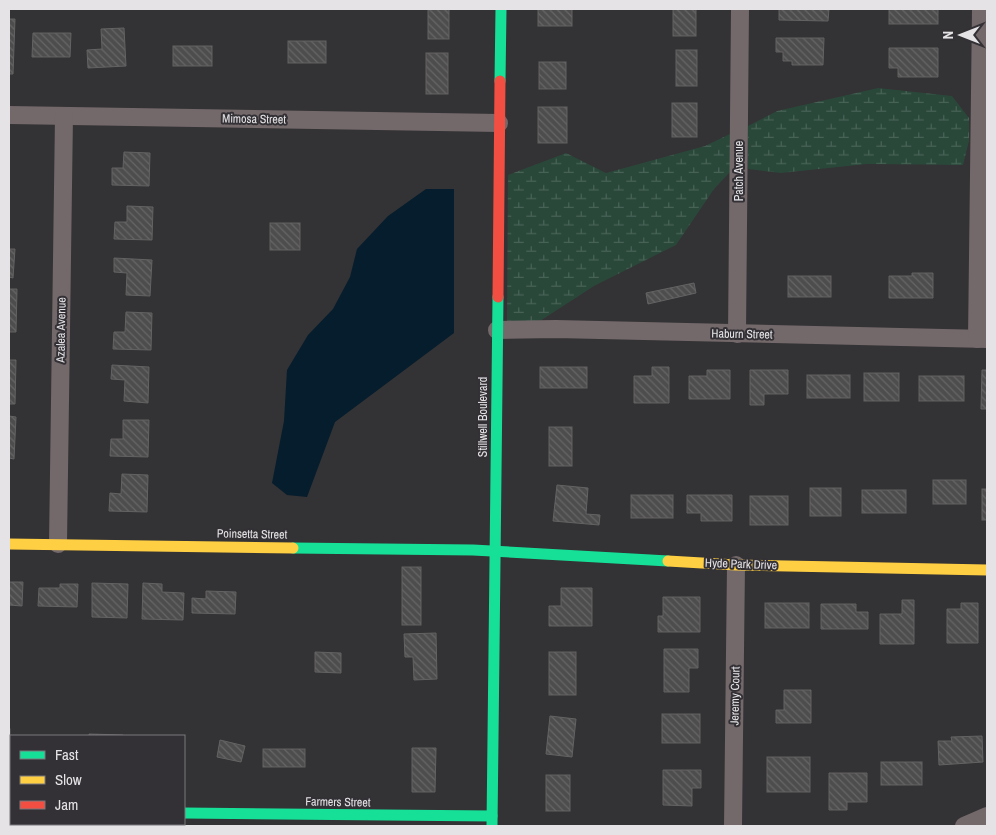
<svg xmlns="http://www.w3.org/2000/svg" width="996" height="835" font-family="'Archivo Narrow',sans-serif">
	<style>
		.wetland { fill: url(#wetland-marsh) }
		.water { fill: #051d2d }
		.building { fill: url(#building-back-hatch); stroke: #646363 }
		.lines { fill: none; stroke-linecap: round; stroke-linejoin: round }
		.street { stroke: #73686a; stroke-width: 18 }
		.fast { stroke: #16e098; stroke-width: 11 }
		.slow { stroke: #ffcf43; stroke-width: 11 }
		.jam { stroke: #f24e42; stroke-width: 11 }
		.labels { text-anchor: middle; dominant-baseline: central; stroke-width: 4; stroke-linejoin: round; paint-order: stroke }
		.street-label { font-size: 12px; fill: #e5e3e6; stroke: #333135 }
	</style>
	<defs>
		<pattern id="wetland-marsh" width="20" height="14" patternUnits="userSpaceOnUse" patternTransform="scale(1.25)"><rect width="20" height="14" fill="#29483a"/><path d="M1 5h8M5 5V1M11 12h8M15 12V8" fill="none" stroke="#486256"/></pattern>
		<pattern id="building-back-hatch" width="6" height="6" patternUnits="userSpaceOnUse" patternTransform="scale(1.25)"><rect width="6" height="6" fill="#4e4d4d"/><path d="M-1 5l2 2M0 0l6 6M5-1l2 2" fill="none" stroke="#676667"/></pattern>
	</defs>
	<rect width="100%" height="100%" fill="#333234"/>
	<!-- wetland -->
	<g class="wetland">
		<path d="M878,88L952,96L969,118V141L963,165L867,164L781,173L748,169V126L777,111Z"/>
		<path d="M730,134V172L714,189L676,245L594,286L540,321L507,322L508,175L566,153L606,173L705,146Z"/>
	</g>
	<!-- water -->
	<path class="water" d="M426,189H454V333L335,422L307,497L287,495L272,483L284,421L287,370L308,335L333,309L350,277L357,249L388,216Z"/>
	<!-- building -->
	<g class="building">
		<rect x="428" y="9" width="21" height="30"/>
		<rect x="538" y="9" width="34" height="17"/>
		<rect x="673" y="9" width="23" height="27"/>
		<path d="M779,9H829L828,21L779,20Z"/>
		<rect x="889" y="9" width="49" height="15"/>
		<path d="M9,19H15L13,74H9Z"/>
		<path d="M124,28L126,66L88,68L87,50L102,49L101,29Z"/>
		<path d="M33,33H71L70,57H32Z"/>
		<path d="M776,38H824L823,65H792V61H783V52H776Z"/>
		<rect x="288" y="41" width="38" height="22"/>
		<rect x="173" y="46" width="39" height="20"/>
		<path d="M889,48H938V77H898V68H889Z"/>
		<rect x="676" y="50" width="21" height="36"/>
		<rect x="426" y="53" width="22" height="41"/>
		<rect x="539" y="62" width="27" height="27"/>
		<rect x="672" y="103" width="25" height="34"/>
		<rect x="538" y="107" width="29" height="36"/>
		<path d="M124,152L150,153L149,186L112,185V168H123Z"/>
		<path d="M127,206L153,207L152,240L114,239L115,222H127Z"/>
		<rect x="270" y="223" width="30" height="27"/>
		<path d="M9,249H15L13,278L9,277Z"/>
		<path d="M114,258L152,260L150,296L126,295L127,273L114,272Z"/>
		<path d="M912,273H933V298H889V276H912Z"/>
		<rect x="788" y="276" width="43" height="21"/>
		<path d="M694,283L696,293L648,304L646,293Z"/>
		<path d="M9,289H17L16,332H9Z"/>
		<path d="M126,312L152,313L151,350L113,349L114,332H125Z"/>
		<path d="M9,360H16L15,404H9Z"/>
		<path d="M112,365L149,367L148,403L124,401L125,380L111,379Z"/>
		<rect x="540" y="367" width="47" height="21"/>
		<path d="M652,367H669V403H634V376H652Z"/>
		<path d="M707,370H730V399H689V376H707Z"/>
		<path d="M750,370H788V394H764V405H750Z"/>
		<path d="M982,370H987V409H981Z"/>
		<rect x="864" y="373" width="35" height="28"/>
		<rect x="807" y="375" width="43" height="23"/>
		<rect x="919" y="376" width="45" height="25"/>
		<path d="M9,416L16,417L14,459L9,458Z"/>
		<path d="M123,420H149L148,457L110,456L111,439H123Z"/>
		<rect x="549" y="427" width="23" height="39"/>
		<path d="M122,474L148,475L147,512L109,511L110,493L121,494Z"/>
		<rect x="933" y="480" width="33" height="24"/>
		<path d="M557,485L588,488L586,514L600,515L599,525L553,521Z"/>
		<rect x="810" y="488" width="31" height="28"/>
		<rect x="982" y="489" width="5" height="31"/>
		<rect x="862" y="490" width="44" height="23"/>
		<rect x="631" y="495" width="42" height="23"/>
		<path d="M687,495H732V521H701V513H687Z"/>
		<rect x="750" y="496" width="38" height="29"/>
		<rect x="402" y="567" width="19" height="58"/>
		<path d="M9,582H23L22,606L9,605Z"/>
		<path d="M92,583L128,584L127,618L92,617Z"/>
		<path d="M143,583L162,584V592L184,593L183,620L142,619Z"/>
		<path d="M60,584H78L77,607L38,606L39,588H60Z"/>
		<path d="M561,588H592V626H549V606H561Z"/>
		<path d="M206,591L236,592L235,614L192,613V598L206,599Z"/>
		<path d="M663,597H700V632H658V616H663Z"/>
		<path d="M902,600H914V644H880V614H902Z"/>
		<rect x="765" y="603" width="44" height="25"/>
		<path d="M961,603H978V643H947V609H961Z"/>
		<path d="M821,604H856V612H868V629H821Z"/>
		<path d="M436,633L437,679L414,680L413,657H405L404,634Z"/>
		<path d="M664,649H698V668H689V692H664Z"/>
		<path d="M315,652L341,653V673L315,672Z"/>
		<rect x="549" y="652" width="27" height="43"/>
		<path d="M784,690H811V723H776V710H784Z"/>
		<rect x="662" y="714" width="38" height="29"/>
		<path d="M550,716L576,719L572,757L546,754Z"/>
		<rect x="9" y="729" width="1" height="20"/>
		<path d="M89,734L123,735V736H89Z"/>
		<path d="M982,736L983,762L939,765L938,741H952L951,737Z"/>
		<path d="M220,740L245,746L241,762L217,757Z"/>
		<path d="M412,748H436L435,792H412Z"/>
		<rect x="263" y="749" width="42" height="18"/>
		<rect x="767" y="757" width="43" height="35"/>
		<rect x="881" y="762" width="41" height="23"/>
		<path d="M663,770H701V788H692V806L663,805Z"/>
		<path d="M829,773H867V802H847V810H829Z"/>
		<rect x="546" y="775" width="24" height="36"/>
	</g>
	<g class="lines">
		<!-- street -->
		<g class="street">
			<path d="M9,115L499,123"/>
			<path d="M497,330L556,329L987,339"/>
			<path d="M737,334L740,9"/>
			<path d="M977,339L981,9"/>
			<path d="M58,544L64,116"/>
			<path d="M733,826L736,565"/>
			<path d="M964,826L987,816"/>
		</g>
		<!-- fast -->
		<g class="fast">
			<path d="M500,81L501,9"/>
			<path d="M293,548L473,550L668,561"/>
			<path d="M184,813L492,816"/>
			<path d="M492,826L498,297"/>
		</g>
		<!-- slow -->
		<g class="slow">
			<path d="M9,544L293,548"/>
			<path d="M668,561L736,565L987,570"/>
		</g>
		<!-- jam -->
		<g class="jam">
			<path d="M498,297L500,81"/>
			<path d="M9,810H11"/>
		</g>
	</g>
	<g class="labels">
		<!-- street labels -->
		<g class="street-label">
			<text transform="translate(254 119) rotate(1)">Mimosa Street</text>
			<text transform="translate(739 171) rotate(-90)">Patch Avenue</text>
			<text transform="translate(61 330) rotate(-89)">Azalea Avenue</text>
			<text transform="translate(742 334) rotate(1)">Haburn Street</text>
			<text transform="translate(483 417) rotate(-90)">Stillwell Boulevard</text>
			<text transform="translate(252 534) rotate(1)">Poinsetta Street</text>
			<text transform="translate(741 564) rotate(2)">Hyde Park Drive</text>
			<text transform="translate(735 696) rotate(-89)">Jeremy Court</text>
			<text transform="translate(338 802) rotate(1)">Farmers Street</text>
		</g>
	</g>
	<!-- border -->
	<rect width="996" height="835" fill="none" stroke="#e5e3e6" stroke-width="20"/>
	<!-- legend -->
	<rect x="10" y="735" width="175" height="90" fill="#333135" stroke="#7a787c"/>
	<rect x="20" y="751" width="25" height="8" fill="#16e098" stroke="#7a787c"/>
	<text x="55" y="760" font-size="15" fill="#e5e3e6">Fast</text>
	<rect x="20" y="776" width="25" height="8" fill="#ffcf43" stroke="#7a787c"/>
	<text x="55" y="785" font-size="15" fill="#e5e3e6">Slow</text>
	<rect x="20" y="801" width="25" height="8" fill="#f24e42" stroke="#7a787c"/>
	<text x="55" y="810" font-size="15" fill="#e5e3e6">Jam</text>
	<!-- north arrow -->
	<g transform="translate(961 35) rotate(270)" stroke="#333135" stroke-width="4" paint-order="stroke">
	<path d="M0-4L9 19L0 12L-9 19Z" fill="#e5e3e6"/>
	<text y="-8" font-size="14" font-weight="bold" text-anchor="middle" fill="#e5e3e6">N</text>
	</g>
</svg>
